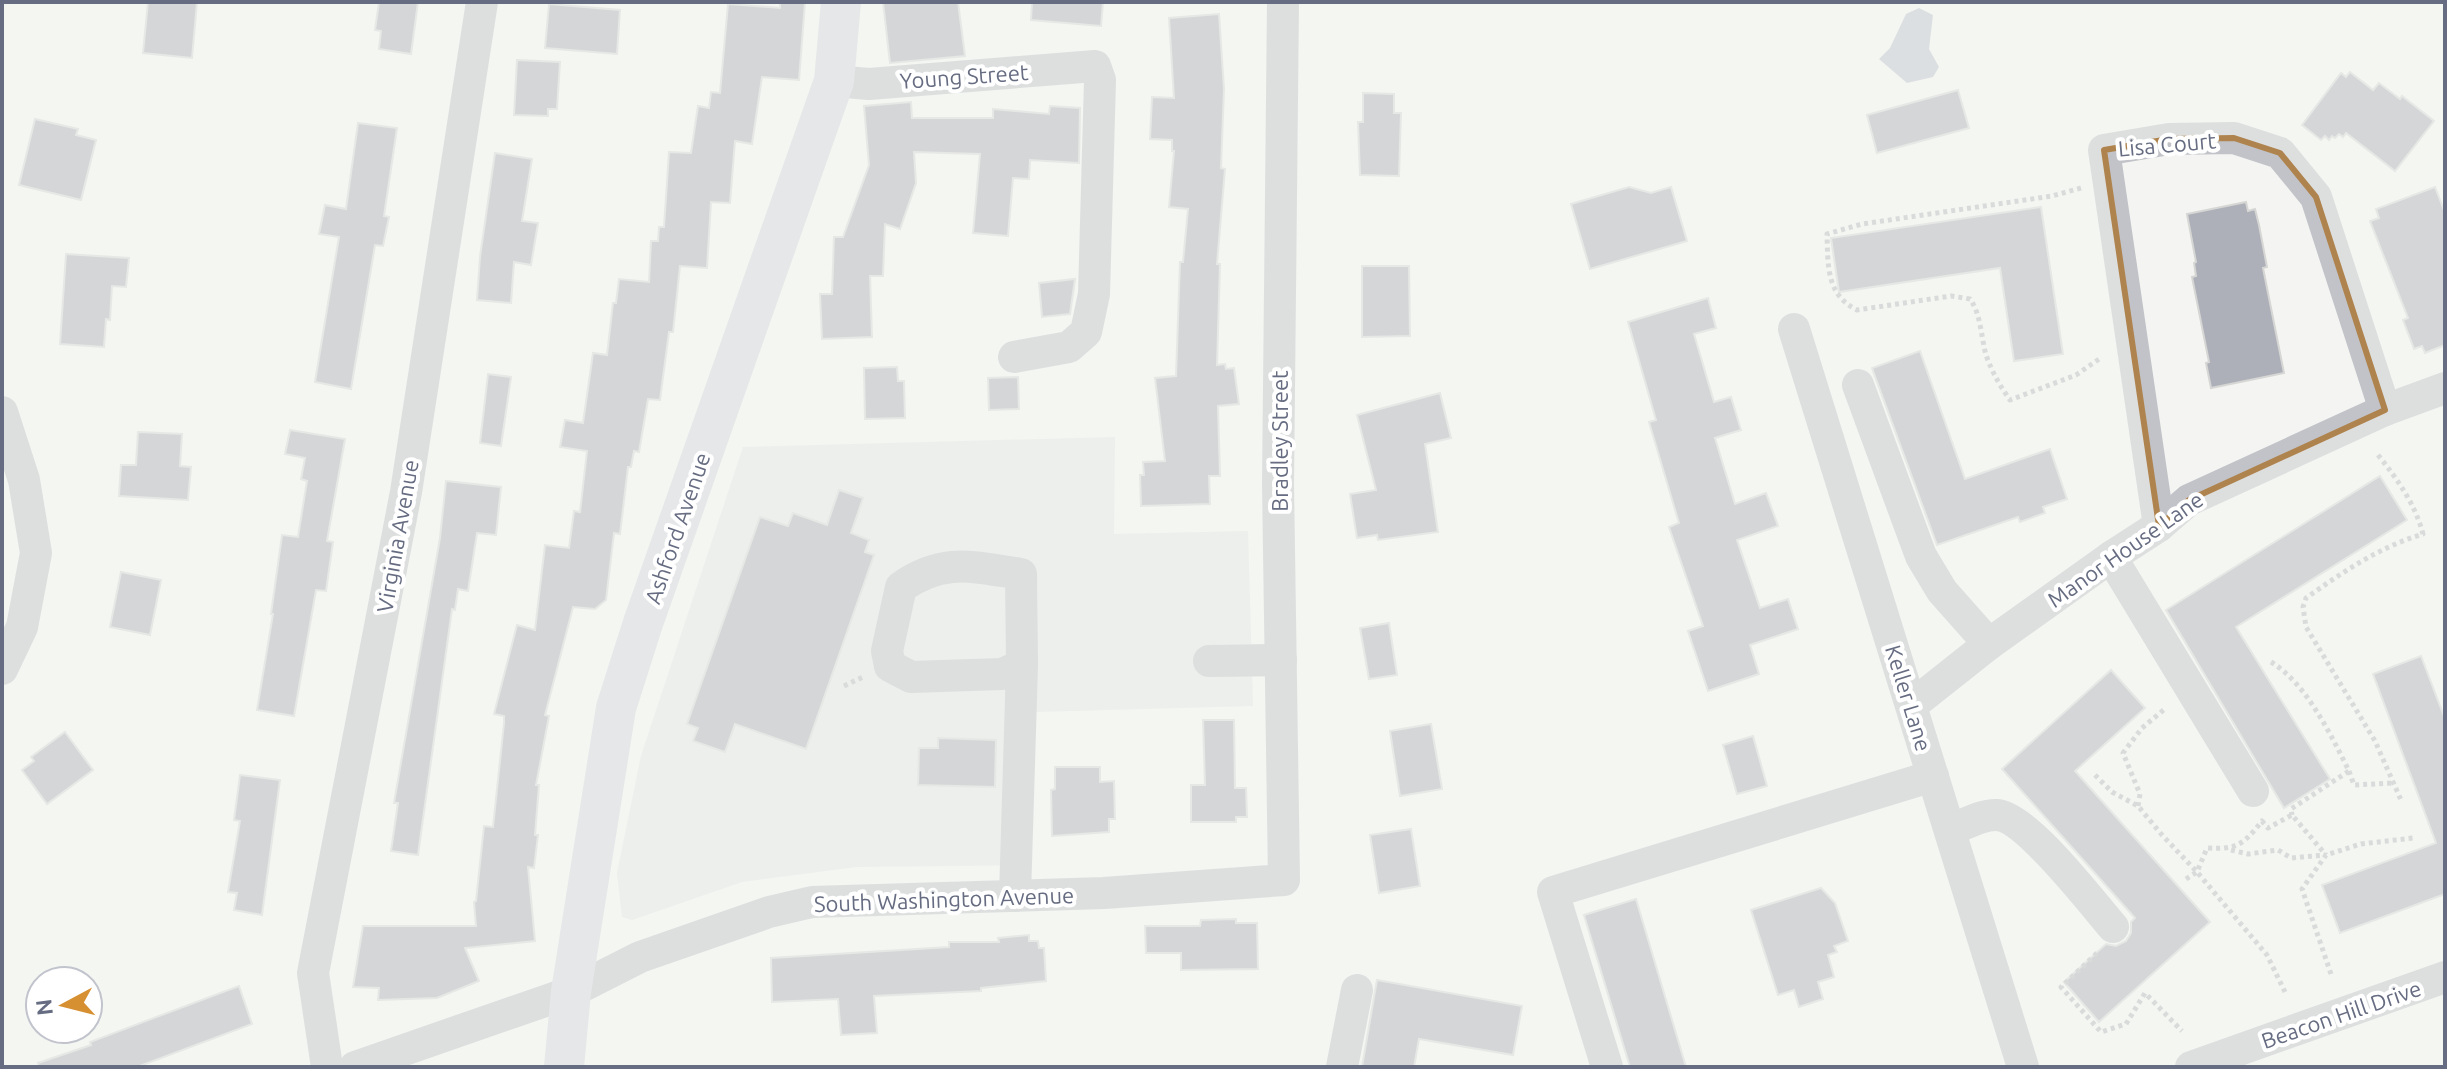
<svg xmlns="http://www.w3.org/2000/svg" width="2447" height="1069" font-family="Ubuntu,sans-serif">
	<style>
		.built { fill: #e5e6e6 }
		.water { fill: #bfc4cd }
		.building { fill: #adb0b8; stroke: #d6d7d5; stroke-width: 2 }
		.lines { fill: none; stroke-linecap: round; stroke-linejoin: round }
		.path { stroke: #b9babe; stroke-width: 5; stroke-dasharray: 4 4; stroke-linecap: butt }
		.minor { stroke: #c1c3c8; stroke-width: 32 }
		.major { stroke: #d4d6dc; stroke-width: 40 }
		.marked { fill: none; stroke: #af834d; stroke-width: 6; stroke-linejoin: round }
		.labels { text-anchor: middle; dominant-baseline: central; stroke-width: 8; stroke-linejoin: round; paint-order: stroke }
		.street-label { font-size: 22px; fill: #666c81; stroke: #fff }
	</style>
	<rect width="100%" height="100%" fill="#f4f5f2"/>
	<!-- built -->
	<path class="built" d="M1115,437L1114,534L1248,531L1253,706L1035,712L1029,865L856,867L742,882L632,920L622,917L617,873L641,756L743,447Z"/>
	<!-- water -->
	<path class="water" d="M1919,8L1933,15L1929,49L1939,67L1933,77L1907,83L1879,59L1890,48L1906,14Z"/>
	<!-- building -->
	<g class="building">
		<path d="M148,2H197L192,58L143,53Z"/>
		<path d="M379,2H418L411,54L379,49L381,31L375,30Z"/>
		<path d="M780,2H805L799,80L762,77L752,144L735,141L730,203L711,202L707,268L680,266L673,332H669L660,400L648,399L639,452L634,451L631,467H628L620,534L614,533L606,600L595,609L573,607L545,715L549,716L536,785H539L535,835H538L534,868L528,867L535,941L465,948L479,981L437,998L378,1000L379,988L353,987L363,926H476L474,902L476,901L484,826L493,827L504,723V716L494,714L517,625L535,630L545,545L569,548L574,511L580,512L587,451L560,447L565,420L583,423L593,353L607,355L613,303H616L619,279L649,282L651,241H658L659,227H664L669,152L691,153L698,106L709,108L711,92L720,93L728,4L780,8Z"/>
		<path d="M883,2H958L965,56L890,63Z"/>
		<path d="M1032,2H1103L1101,26L1031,20Z"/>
		<path d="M549,4L620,10L617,54L545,48Z"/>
		<path d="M1219,14L1224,89L1221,168L1225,169L1217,264H1220L1217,365L1225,364L1226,369L1234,368L1239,404L1218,406L1220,476H1209L1210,504L1141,506L1140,475H1144L1143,462L1165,461L1155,378L1176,376L1180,262H1183L1188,209L1169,207L1174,151H1172V140L1150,139L1152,97L1174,98L1169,18Z"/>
		<path d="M517,60L560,62L557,109H548V116L514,115Z"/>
		<path d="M2350,72L2373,90L2379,83L2400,99L2402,96L2434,121L2395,171L2346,133L2343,137L2339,134L2335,138L2332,136L2329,140L2325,136L2321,140L2302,125L2341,73L2346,77Z"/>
		<path d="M1958,90L1969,128L1877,153L1867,115Z"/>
		<path d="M1363,93L1394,94V113H1401L1399,176L1360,175L1358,122H1363Z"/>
		<path d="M911,102L912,118H993V109L1049,114L1050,106L1080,108L1079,163L1030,160L1029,179L1013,178L1008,236L973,233L980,154L914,152L916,183L900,229L885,224L883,276H870L872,337L822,339L820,294H832L834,237H843L869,165L864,106Z"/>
		<path d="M35,119L78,129L76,135L96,140L81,200L19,185Z"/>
		<path d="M358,123L397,128L384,216L389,217L383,246L375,245L351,389L315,382L339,237L319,234L325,205L346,209Z"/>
		<path d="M495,153L532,159L522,221L538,223L531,265L514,262L511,303L477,300L480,257Z"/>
		<path d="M1629,187L1651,193L1671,187L1687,241L1590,269L1571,204Z"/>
		<path d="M2435,187L2445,213V345L2425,353L2422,346L2414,349L2403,320L2408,318L2370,221L2379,218L2376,209Z"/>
		<path d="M2246,202L2248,211L2255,209L2259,225L2267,267L2263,268L2284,373L2211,388L2206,363L2209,362L2192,277L2196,276L2194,263L2196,262L2187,214Z"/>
		<path d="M2041,207L2063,354L2014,361L2000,268L1839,292L1831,238Z"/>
		<path d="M66,254L129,258L126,287L112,286L110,320L106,319L104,347L60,344Z"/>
		<path d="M1362,266H1409L1410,336L1362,337Z"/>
		<path d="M1075,279L1070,314L1042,317L1039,283Z"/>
		<path d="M1708,298L1716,328L1694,334L1714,402L1731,397L1741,430L1715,438L1735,504L1766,493L1778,526L1737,540L1760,608L1788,599L1798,629L1750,645L1759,674L1708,691L1688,631L1703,626L1669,527L1679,523L1649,422L1656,420L1628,322Z"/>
		<path d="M1920,351L1965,479L2050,449L2067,499L2043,507L2045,513L2020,522L2018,517L1937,545L1872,368Z"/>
		<path d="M897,367L898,381H904L905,418L865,419L864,368Z"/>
		<path d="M488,374L511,377L501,446L480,443Z"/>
		<path d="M1018,377L1019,409L989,410L988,378Z"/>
		<path d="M1440,393L1451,438L1425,444L1438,532L1378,540L1377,535L1357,538L1350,494L1376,490L1357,415Z"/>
		<path d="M290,430L345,439L327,541L333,542L326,591L316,590L294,716L257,710L273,614H271L282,535L298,537L307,481L301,479L305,458L285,454Z"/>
		<path d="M138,432L182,434L180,466L191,467L188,500L119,496L121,465H136Z"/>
		<path d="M2380,476L2407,520L2236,627L2330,779L2284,808L2166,610Z"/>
		<path d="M446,481L501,487L496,535L477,533L468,591L458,589L455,610L452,609L418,855L391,851L398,803H394L440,538Z"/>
		<path d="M839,490L863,498L851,533L869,540L865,552L874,555L806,749L735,724L725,752L693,741L698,728L687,724L760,517L788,526L793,513L827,525Z"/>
		<path d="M121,572L161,580L150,635L110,627Z"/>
		<path d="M1389,623L1397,675L1369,679L1360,628Z"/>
		<path d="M2421,656L2445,719V894L2340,933L2322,885L2436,843L2373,674Z"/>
		<path d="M2111,670L2145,708L2075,771L2210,922L2099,1022L2064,982L2106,944L2116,946L2126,941L2131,933V922L2135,918L2002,769Z"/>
		<path d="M1203,720H1234L1235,788H1246L1247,817H1236V822H1191V785H1205Z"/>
		<path d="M1431,724L1442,789L1400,796L1390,731Z"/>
		<path d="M65,732L93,770L47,804L22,770L34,761L31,757Z"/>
		<path d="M1753,736L1767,786L1737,794L1723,745Z"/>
		<path d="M938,738L996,740L995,787L918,785L919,748H938Z"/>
		<path d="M1055,767H1100V782L1114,781L1115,819H1109V832L1052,836L1051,790L1055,789Z"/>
		<path d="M240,775L280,780L262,915L234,910L237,893L228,892L240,821L234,820Z"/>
		<path d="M1411,829L1420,886L1379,893L1370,835Z"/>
		<path d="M1821,888L1835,903L1848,941L1834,946L1837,952L1828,955L1834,977L1818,982L1823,999L1799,1007L1794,990L1778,995L1751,910Z"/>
		<path d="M1636,899L1686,1067H1630L1584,915Z"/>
		<path d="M1236,919V923H1257L1258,969L1181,970V953H1146L1145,926H1200L1201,920Z"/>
		<path d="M1029,935V941H1038L1039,948H1044L1046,981L981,988V991L874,996L877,1033L841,1035L838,999L772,1002L771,958L949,947V942H999L998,938Z"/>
		<path d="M1377,980L1522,1006L1513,1055L1419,1039L1414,1067H1362Z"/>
		<path d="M239,986L252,1024L137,1067H39L38,1063L91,1045L90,1042Z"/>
	</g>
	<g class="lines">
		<!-- path -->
		<g class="path">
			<path d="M2081,188L2052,196L1862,224L1827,234C1828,265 1826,295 1857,310L1951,296L1970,299C1981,314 1981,337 1986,355C1992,372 2000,386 2010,400L2076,375L2102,357"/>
			<path d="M2378,455C2398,480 2415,504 2423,534C2379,547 2343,572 2306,598L2303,607L2306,627L2375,741L2401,800"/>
			<path d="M2271,662C2306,683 2331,735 2349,771L2291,809L2292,815"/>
			<path d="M844,686L865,676"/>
			<path d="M2349,771L2354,785L2394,783"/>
			<path d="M2095,775L2112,792L2138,806L2162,835L2197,872L2267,955L2285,992"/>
			<path d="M2138,806L2140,794L2123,753L2142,728L2166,708"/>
			<path d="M2231,850L2248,854L2278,850L2291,858L2325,855"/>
			<path d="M2186,879L2197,872L2207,848C2237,850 2244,844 2262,821L2268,828L2292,815L2326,855"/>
			<path d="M2097,953L2061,987L2101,1032L2126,1024L2145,993L2182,1031"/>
			<path d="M2331,974L2302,889L2326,855L2361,844L2413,838"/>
		</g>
		<!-- minor -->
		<g class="minor">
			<path d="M834,81L869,84L1095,66L1100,80L1094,294L1086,332L1069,347L1014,357"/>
			<path d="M1794,329L2023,1067"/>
			<path d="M1858,385L1921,556L1942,591L1989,644"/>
			<path d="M2,412L24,480L36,553L22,627L2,669"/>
			<path d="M2159,526L2104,150L2169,139L2234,138L2280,153L2316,197L2385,410"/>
			<path d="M2111,557L2253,791"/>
			<path d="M1209,661L1281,660"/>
			<path d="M1912,705L1989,644L2111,557L2159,526L2189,500L2385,410L2445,388"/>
			<path d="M1950,830C1964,825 1982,814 1997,815C2027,817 2092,903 2113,927"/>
			<path d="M1015,896L1022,665L1021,574C973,567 944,557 901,587L887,651L890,666L911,677L1002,674L1022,665"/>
			<path d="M327,1067L313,973L406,492L482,2"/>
			<path d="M355,1067L571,992L640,957L769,912L812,902L1104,893L1284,880L1278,484L1283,2"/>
			<path d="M1342,1067L1357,990"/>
			<path d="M1607,1067L1553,892L1933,776"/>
			<path d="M2191,1067L2445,977"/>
		</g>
		<!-- major -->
		<path class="major" d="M564,1067L571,992L616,708L643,623L834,81L841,2"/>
	</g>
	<!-- marked area -->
	<path d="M0 0H2447V1069H0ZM2234,138L2280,153L2316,197L2385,410L2189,500L2159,526L2104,150L2169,139Z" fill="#f4f5f2" fill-opacity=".55" fill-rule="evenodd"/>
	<path class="marked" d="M2234,138L2280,153L2316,197L2385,410L2189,500L2159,526L2104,150L2169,139Z"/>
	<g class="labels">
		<!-- street labels -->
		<g class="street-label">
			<text transform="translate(964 76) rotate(-4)">Young Street</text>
			<text transform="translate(2167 144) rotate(-5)">Lisa Court</text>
			<text transform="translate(1279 441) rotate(-90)">Bradley Street</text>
			<text transform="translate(677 528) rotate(-71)">Ashford Avenue</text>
			<text transform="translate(397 536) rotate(-80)">Virginia Avenue</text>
			<text transform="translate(2125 549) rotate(-35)">Manor House Lane</text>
			<text transform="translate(1909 698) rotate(73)">Keller Lane</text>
			<text transform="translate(944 899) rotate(-2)">South Washington Avenue</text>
			<text transform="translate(2341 1014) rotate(-19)">Beacon Hill Drive</text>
		</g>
	</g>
	<!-- border -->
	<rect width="2447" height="1069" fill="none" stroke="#666c81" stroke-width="8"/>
	<!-- north arrow -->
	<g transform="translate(64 1005) rotate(263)"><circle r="38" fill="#ffffff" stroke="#c2c4cd" stroke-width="2"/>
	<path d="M0-6L14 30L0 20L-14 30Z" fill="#d79031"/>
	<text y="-12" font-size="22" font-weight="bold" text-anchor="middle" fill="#666c81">N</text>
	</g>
</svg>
